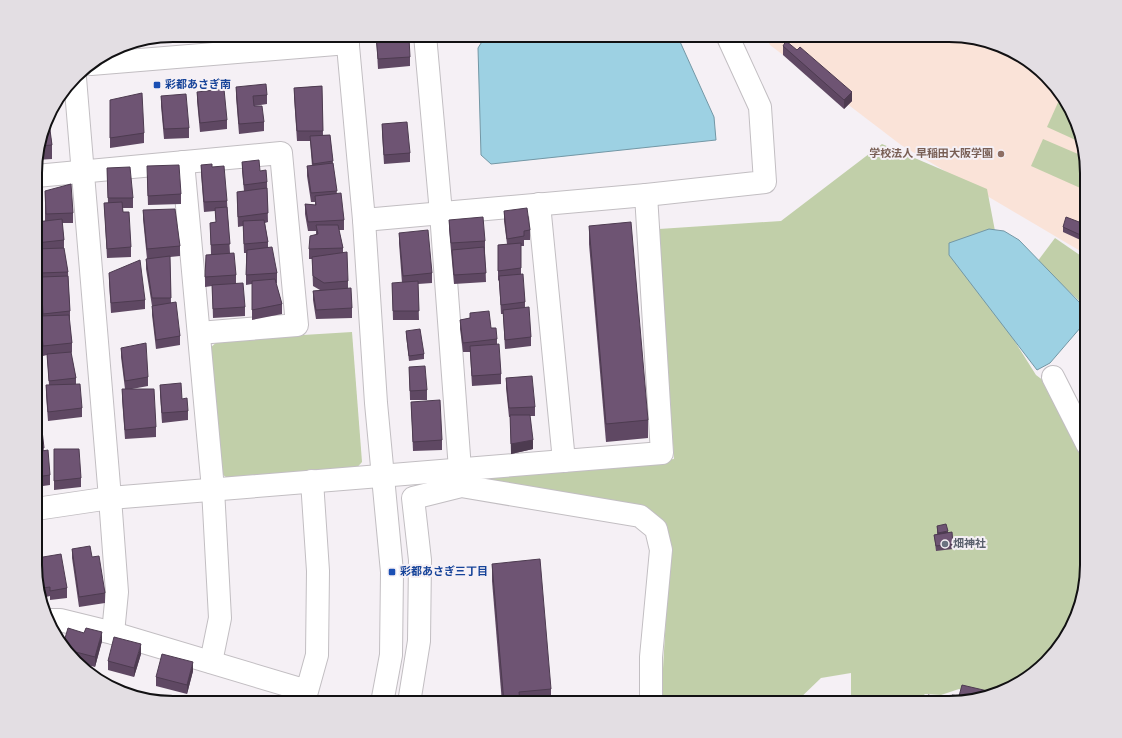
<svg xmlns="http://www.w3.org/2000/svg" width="1122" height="738" font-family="Overpass,'Noto Sans JP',sans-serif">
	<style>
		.education { fill: #fae3d8 }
		.green { fill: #c1cfa9 }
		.water { fill: #9dd1e3; stroke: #7397a5 }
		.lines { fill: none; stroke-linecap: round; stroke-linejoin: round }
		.minor-casing { stroke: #c2bec2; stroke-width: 24 }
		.minor { stroke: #fff; stroke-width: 22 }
		.wall { fill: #5f4863 }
		.shaded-wall { fill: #4d3b50 }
		.building { fill: #6e5473; stroke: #4d3b50 }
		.transit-dot { fill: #1a4fb4; stroke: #f5f0f5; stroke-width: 1.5 }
		.education-dot { fill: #8d6e63; stroke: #f5f0f5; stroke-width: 1.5 }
		.worship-dot { fill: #6b7280; stroke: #f5f0f5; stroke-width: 1.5 }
		.labels { text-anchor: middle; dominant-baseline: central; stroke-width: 4; stroke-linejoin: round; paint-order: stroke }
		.transit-label { font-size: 11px; font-weight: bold; fill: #164399; stroke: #f5f0f5; text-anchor: start }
		.education-label { font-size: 11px; font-weight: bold; fill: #785e54; stroke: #f5f0f5; text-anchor: end }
		.worship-label { font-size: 11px; font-weight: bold; fill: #5b616d; stroke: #f5f0f5; text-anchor: start }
		.rim { fill: none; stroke: #121113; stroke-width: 2 }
	</style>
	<rect width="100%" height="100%" fill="#f5f0f5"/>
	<!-- education -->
	<path class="education" d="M765,35H949L993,42L1026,58L1069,104L1087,164V255L901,145L770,45Z"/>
	<!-- green -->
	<g class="green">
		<path d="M1060,98L1069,104L1080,142L1047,127Z"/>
		<path d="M1043,139L1085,157L1087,164V191L1031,166Z"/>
		<path d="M882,144L987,189L995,231L970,270L1036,375L1048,384L1075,437L1087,464V574L1064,642L1018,685L983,695L959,689L941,695L925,694L917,701H851V673L821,678L795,703H661L670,547L666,524L648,508L472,479L674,459L659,229L781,221Z"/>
		<path d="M1055,238L1087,260V308L1037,262Z"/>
		<path d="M352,332L362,462L354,471L231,481L218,471L209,349L219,340Z"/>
	</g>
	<!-- water -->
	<g class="water">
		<path d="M517,35H677L714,117L716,140L491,164L481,155L478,48L483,40Z"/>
		<path d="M989,229L1004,231L1019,240L1082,305L1087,320L1050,363L1037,370L949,255V243Z"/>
	</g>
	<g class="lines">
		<defs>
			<g id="minor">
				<path d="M347,35L364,220L376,403L392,572L391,655L382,703"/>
				<path d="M425,35L441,213L461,483"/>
				<path d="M91,64L348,43"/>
				<path d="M75,78L110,498L117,592L113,633"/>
				<path d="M183,162L213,489L220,618L211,662"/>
				<path d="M36,176L281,153L297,325L199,333"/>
				<path d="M539,204L564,461"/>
				<path d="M364,220L646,195L765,182L760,107L727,35"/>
				<path d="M1053,377L1087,444"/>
				<path d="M36,509L110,498L662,453L646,195"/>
				<path d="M49,620H60L113,633L307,691L317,655L318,571L312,481"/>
				<path d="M409,703L419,641L420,560L413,498L461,486L640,516L656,529L661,550L651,657V703"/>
			</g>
		</defs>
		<!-- minor casing -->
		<use href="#minor" class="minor-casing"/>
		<!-- minor -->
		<use href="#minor" class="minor"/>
	</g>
	<!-- wall -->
	<g class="wall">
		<path d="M376,35L400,39L410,57V66L378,69Z"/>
		<path d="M783,46L797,50L852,101L844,109L783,55Z"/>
		<path d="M322,86L323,135H330L333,163L337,194L344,220V230H339L343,248V252L348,281V288L352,308V318L316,319L313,300V291L320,290L313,286L312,259H309V249L316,234V231H308L305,214V204L315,205V202H311L307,176V166H312L310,141H297L294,97V88Z"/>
		<path d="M236,87L267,95V104L254,106L264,122V131L239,134L236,97Z"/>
		<path d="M197,92L227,120V129L200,132L197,101Z"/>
		<path d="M161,96L189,128V138L164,139L161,106Z"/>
		<path d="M110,100L144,133V143L110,148Z"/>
		<path d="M48,115L52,145V159L36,160V155Z"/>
		<path d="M382,124L410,153V162L384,164L382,133Z"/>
		<path d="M242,162L260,171L267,182L268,222L265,223L268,242V247L277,273V283H276L282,304V314L252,320V284L246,285V253H244L243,226L238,227L237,201V192L244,191L242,171Z"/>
		<path d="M201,165L212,167L227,201L230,253L236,275V284L245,307V316L213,318L212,286L205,287V277L211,254L210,223L216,222L215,211L204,212L201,174Z"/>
		<path d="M107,168L133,198V208H123V212L131,247V257L107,258L104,203H108Z"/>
		<path d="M147,175L181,194V204L148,205Z"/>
		<path d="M36,180L42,217L38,222L45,221V191L73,213V223H62L64,240V250L68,272L70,311V320H69L72,343V352L71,353L76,378V385L82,408V417L48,421L46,395V385H49L47,355L43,356L40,326V316H43L41,283H40L36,263Z"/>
		<path d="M143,210L180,246V256L170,257L171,303L180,336V345L156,349L152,315V306L146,269V259L161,257L147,259L143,219Z"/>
		<path d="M504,211L530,230V240H524V246H521V274L525,302V308L531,337V346L505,349L503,314H501L499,280L498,281V245L507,244L504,221Z"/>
		<path d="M449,220L485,241V251L486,282L454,284L449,229Z"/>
		<path d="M1087,225V243L1063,232V227Z"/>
		<path d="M589,226L648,420V438L606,442L589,244Z"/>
		<path d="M399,233L432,273V283L418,284L419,320H393L392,283H402L399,243Z"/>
		<path d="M109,273L145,300V309L111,313L109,282Z"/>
		<path d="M470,313L491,328L497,339V344L501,374V384L472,386L470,352H463L460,329V320L470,318Z"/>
		<path d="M406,331L424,354V359L409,361L406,335Z"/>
		<path d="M121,348L148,377V386L132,389L156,427V437L125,439L122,399V389H125L121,357Z"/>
		<path d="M36,353L38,412L44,451L50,475V485L36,487Z"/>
		<path d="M409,367L427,390V400H410Z"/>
		<path d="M506,378L535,407V416H530L533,449L511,454L510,417H509L506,388Z"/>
		<path d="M160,385L182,399L188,411V420L162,423L160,395Z"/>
		<path d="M411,402L442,440V450L413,451Z"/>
		<path d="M54,449L81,478V487L54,490Z"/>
		<path d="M937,526L948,533L953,544V549L936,551L934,535L937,534Z"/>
		<path d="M72,549L92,557L105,593V603L79,607L72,558Z"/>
		<path d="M37,558L67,588V598L50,600V596L42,598L37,568Z"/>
		<path d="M492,564L551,689V703H502L492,581Z"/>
		<path d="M102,641L95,667L80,663L63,645Z"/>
		<path d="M141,654L134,677L108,670V661Z"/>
		<path d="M193,671L187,694L156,686V677Z"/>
	</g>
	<!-- shaded-wall -->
	<g class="shaded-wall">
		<path d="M852,92V101L844,109V100Z"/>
		<path d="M42,207V217L36,224V215Z"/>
		<path d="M533,440V449L511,454V444Z"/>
		<path d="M948,531V536L938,538V533Z"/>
		<path d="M102,632V641L95,667V657Z"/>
		<path d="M141,644V654L134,677V668Z"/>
		<path d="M193,662V671L187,694V685Z"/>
	</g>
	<!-- building -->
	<g class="building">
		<path d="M376,35H400V39L409,38L410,57L378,59Z"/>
		<path d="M786,41L797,50L800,47L852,92L844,100L783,46Z"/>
		<path d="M266,84L267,95L253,96L254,106H262L264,122L239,124L236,87Z"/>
		<path d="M322,86L323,131H297L294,88Z"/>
		<path d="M224,89L227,120L200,123L197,92Z"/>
		<path d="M142,93L144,133L110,138V100Z"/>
		<path d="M186,94L189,128L164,129L161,96Z"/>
		<path d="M48,115L52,145L39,146Z"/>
		<path d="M407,122L410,153L384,155L382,124Z"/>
		<path d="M330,135L333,161L313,164L310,136Z"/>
		<path d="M259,160L260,171L266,170L267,182L244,185L242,162Z"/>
		<path d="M333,163L337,191L311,193L307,166Z"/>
		<path d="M212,164V167L224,166L227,201L204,202L201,165Z"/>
		<path d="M179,165L181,194L148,196L147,166Z"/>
		<path d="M130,167L133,198H108L107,168Z"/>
		<path d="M36,180H42V207L36,215Z"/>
		<path d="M71,184L73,213L46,214L45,191Z"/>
		<path d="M267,188L268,213L238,217L237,192Z"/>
		<path d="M341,193L344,220L308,222L305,204L316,205L315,196Z"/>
		<path d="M122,202L123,212H129L131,247L107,249L104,203Z"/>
		<path d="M227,207L230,244L211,245L210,223L216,222L215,208Z"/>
		<path d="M527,208L530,230L524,231V236L507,239L504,211Z"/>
		<path d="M175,209L180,246L147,249L143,210Z"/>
		<path d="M483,217L485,241L451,243L449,220Z"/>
		<path d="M1066,217L1087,225V238L1063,227Z"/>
		<path d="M62,219L64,240L36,243V222Z"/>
		<path d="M264,220L268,242L244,244L243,221Z"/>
		<path d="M631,222L648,420L606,424L589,226Z"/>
		<path d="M316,225H338L343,248L309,249L310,236L318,234Z"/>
		<path d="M428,230L432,273L403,276L399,233Z"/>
		<path d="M521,243V268L498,271V245Z"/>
		<path d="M272,247L277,273L246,275L247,250Z"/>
		<path d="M484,247L486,273L454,275L452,250Z"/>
		<path d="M64,248L68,272L40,273L36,254V249Z"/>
		<path d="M347,252L348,281L324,283L313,276L312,257Z"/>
		<path d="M234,253L236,275L205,277L206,255Z"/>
		<path d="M170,256L171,298H152L146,259Z"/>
		<path d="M140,260L145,300L111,303L109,273Z"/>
		<path d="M523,274L525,302L501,305L499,276Z"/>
		<path d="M68,276L70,311L43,314L41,277Z"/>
		<path d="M275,279L282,304L252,310V281Z"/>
		<path d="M418,281L419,311H393L392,283Z"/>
		<path d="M243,283L245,307L213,309L212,285Z"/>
		<path d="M351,288L352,308L316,310L313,291Z"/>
		<path d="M176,302L180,336L156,340L152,306Z"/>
		<path d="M529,307L531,337L505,340L503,310Z"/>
		<path d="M489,311L491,328H496L497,339L463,343L460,320L470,318V313Z"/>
		<path d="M69,315L72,343L43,346L40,316Z"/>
		<path d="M420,329L424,354L409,356L406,331Z"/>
		<path d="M146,343L148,377L125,381L121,348Z"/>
		<path d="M499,344L501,374L472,376L470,346Z"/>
		<path d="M71,352L76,378L49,381L47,354Z"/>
		<path d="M36,353L38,384L36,385Z"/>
		<path d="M425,366L427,390L410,391L409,367Z"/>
		<path d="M532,376L535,407L509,408L506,378Z"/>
		<path d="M181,383L182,399L187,398L188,411L162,413L160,385Z"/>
		<path d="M80,384L82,408L48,412L46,385Z"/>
		<path d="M36,388H37L38,410H36Z"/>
		<path d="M122,389H154L156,427L125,430Z"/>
		<path d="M440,400L442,440L413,442L411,402Z"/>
		<path d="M36,412H40L44,448L36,449Z"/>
		<path d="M510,415H530L533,440L511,444Z"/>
		<path d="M54,449H79L81,478L54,481Z"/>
		<path d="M48,450L50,475L36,477V452Z"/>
		<path d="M946,524L948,531L938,533L937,526Z"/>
		<path d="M952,532L953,544L936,546L934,535Z"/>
		<path d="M90,546L92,557L99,556L105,593L79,597L72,549Z"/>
		<path d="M61,554L67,588L50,591V587L42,588L37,558Z"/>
		<path d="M540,559L551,689L519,692L520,703H504L492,564Z"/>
		<path d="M68,628L84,633L86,628L102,632L95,657L68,650L63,645Z"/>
		<path d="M114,637L141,644L134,668L108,661Z"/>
		<path d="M162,654L193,662L187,685L156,677Z"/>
		<path d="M962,685L992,692L958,703H950L952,695L959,696Z"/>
		<path d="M928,695L949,700L948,703H926Z"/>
		<rect x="861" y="701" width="10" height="2"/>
		<path d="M884,701L893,703H884Z"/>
	</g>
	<!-- markers -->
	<g class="transit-dot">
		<rect x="153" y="81" width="8" height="8" rx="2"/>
		<rect x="388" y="568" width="8" height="8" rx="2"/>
	</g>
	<circle class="education-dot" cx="1001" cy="154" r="4"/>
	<circle class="worship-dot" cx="945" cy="544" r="4"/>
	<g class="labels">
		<!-- transit labels -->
		<g class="transit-label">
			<text x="165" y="85">彩都あさぎ南</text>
			<text x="400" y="572">彩都あさぎ三丁目</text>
		</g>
		<!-- education labels -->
		<g class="education-label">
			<text x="993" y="154">学校法人 早稲田大阪学園</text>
		</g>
		<!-- worship labels -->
		<g class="worship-label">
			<text x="953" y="544">畑神社</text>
		</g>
	</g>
	<!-- crop -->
	<path d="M0 0H1122V738H0ZM173 42H949A131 131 0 0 1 1080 173V565A131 131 0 0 1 949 696H173A131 131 0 0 1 42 565V173A131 131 0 0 1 173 42Z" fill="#e3dee3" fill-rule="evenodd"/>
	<path class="rim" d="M173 42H949A131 131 0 0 1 1080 173V565A131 131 0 0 1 949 696H173A131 131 0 0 1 42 565V173A131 131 0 0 1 173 42Z"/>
</svg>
